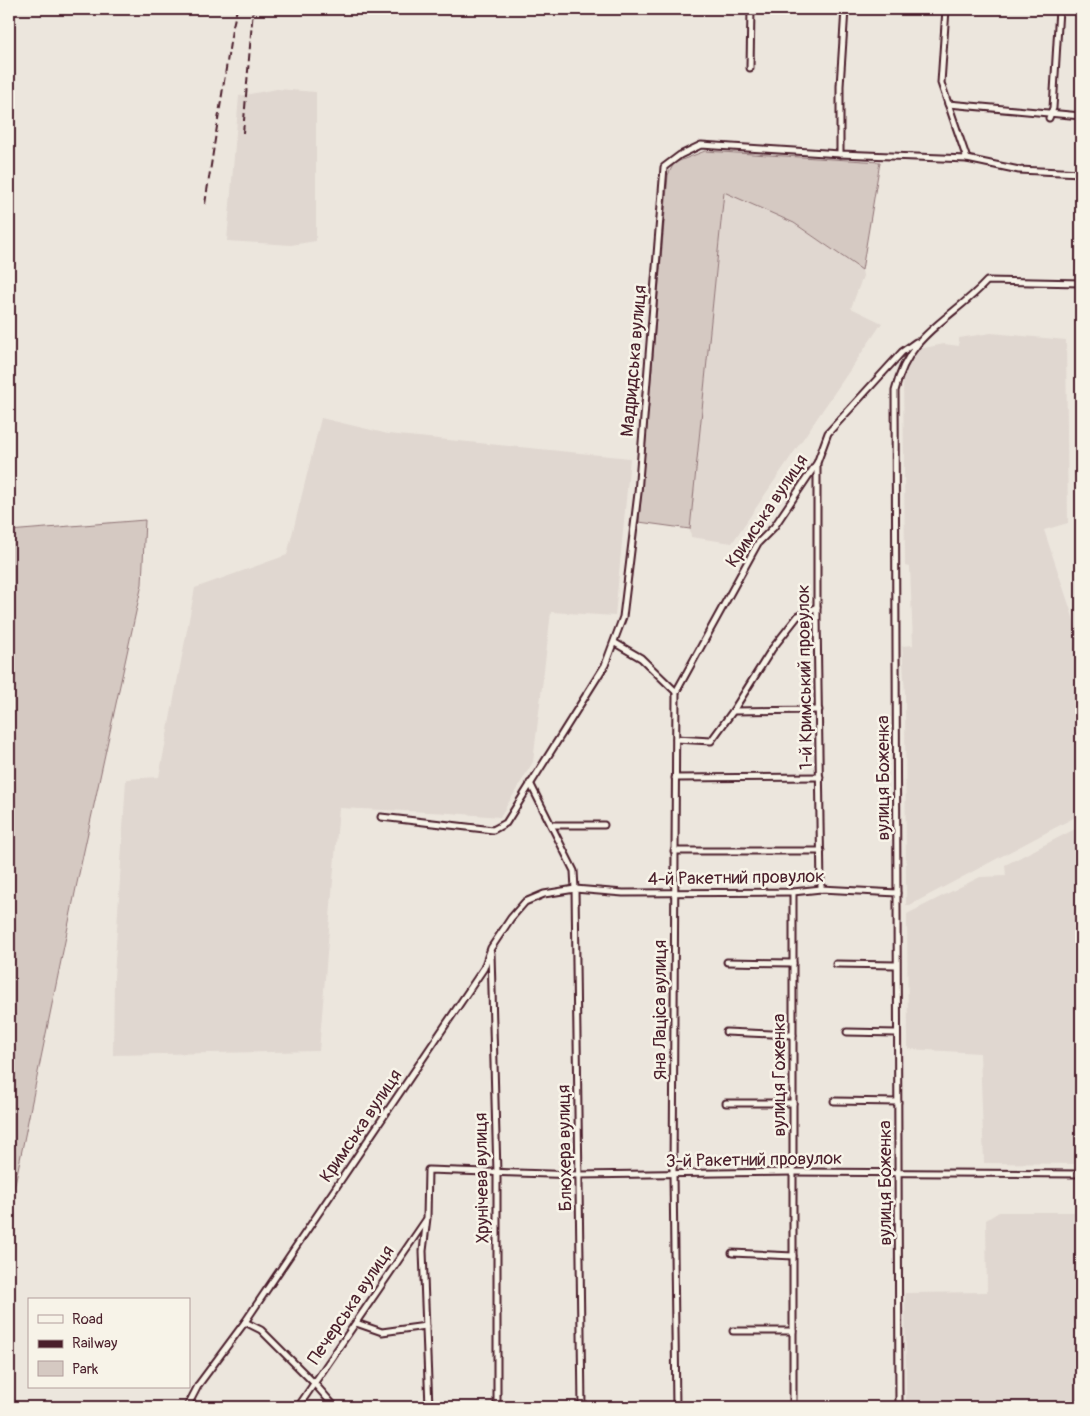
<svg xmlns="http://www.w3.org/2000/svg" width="1090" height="1416" font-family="Pangolin,sans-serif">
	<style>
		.built { fill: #e0d7d0 }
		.green { fill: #d5c9c2; stroke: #907476 }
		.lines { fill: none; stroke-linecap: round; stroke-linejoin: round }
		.minor-casing { stroke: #4a1f2b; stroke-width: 9 }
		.minor { stroke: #f7f3e8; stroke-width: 5 }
		.rail { stroke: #4a1f2b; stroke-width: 2; stroke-dasharray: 8 4; stroke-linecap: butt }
		.labels { text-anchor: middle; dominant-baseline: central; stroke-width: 5; stroke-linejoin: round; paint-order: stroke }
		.street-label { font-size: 18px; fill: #4a1f2b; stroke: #f7f3e8 }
	</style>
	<rect width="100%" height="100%" fill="#ece6dd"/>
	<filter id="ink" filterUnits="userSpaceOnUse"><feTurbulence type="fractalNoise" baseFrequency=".02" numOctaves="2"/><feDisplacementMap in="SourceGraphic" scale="10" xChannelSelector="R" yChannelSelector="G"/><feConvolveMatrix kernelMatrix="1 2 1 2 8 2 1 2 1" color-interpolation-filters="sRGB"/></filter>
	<g filter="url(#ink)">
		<!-- built -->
		<g class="built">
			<path d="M277,89L316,92V241L291,245L227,241L239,96Z"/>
			<path d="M724,191L794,223L862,270L863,276L851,308L882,323L732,543L691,537L690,529Z"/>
			<path d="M991,333L1066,340L1068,523L1044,530L1081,641V814L910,905H906L905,694L902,646L913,645L910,567L905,566L903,373L919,349L944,344L959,346V338Z"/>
			<path d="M321,418L388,434L630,458L615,616L551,612L533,762L500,817L450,813L339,808L319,1051L113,1055L114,978L126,779L159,777L195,588L287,555Z"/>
			<path d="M1081,826V1164L984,1163L980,1053L908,1049L907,914L980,877L1006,876L1005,865Z"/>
			<path d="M999,1212H1081V1403H906L905,1293L987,1292L986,1220Z"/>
		</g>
		<!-- green -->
		<g class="green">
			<path d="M705,151L880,162L862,270L794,223L724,192L690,529L639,522L668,175L674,163Z"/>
			<path d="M145,520L142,584L77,883L9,1213V531Z"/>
		</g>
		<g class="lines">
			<defs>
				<g id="minor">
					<path d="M946,9L941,83L967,159"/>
					<path d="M750,68L751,9"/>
					<path d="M948,104L1081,116"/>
					<path d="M1049,118L1053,108L1059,9"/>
					<path d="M840,154V86L845,9"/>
					<path d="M817,465V617L821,889"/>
					<path d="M615,643L641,658L676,692L673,1174L676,1407"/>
					<path d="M676,692L758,543L774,527L817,463L828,433L902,352L916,342"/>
					<path d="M733,711L819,710"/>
					<path d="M676,739L711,741L733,711L772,649L798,616L817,607"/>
					<path d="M675,778L820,777"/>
					<path d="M530,783L574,871L575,889L582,1407"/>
					<path d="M381,817L493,830L506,823L605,665L623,617L638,493L664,167L680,155L701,145L840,154L967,159L1019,170L1081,173"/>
					<path d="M551,825H604"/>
					<path d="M674,851H821"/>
					<path d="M793,892V1407"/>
					<path d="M491,953L497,1173V1407"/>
					<path d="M727,962L793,963"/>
					<path d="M836,964L896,965"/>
					<path d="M726,1032L793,1035"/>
					<path d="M847,1032L896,1033"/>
					<path d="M834,1101L898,1102"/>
					<path d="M726,1103H793"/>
					<path d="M732,1253L793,1256"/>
					<path d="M245,1322L261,1330L314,1383L335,1407"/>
					<path d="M356,1323L382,1332L426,1326"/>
					<path d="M733,1331H793"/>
					<path d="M187,1407L199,1384L245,1322L484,968L491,948L511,918L525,902L544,894L575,889L623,893L793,892L821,889L897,893"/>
					<path d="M298,1407L426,1220"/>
					<path d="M429,1407L423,1251L427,1218L428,1170L579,1175L793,1172L1081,1174"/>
					<path d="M899,1407L895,391C909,332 950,321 987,281L1081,283"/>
				</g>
			</defs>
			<!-- minor casing -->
			<use href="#minor" class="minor-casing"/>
			<!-- minor -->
			<use href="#minor" class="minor"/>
			<!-- rail -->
			<g class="rail">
				<path d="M243,133L253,9"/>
				<path d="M205,204L232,30L237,9"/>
			</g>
		</g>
	</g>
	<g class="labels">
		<!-- street labels -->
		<g class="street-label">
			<text transform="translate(634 361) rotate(-85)">Мадридська вулиця</text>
			<text transform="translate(767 511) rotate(-56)">Кримська вулиця</text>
			<text transform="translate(805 677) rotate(-91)">1-й Кримський провулок</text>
			<text transform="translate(883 778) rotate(-90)">вулиця Боженка</text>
			<text transform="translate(736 878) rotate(-1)">4-й Ракетний провулок</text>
			<text transform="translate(660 1010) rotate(-90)">Яна Лаціса вулиця</text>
			<text transform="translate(779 1075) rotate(-90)">вулиця Гоженка</text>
			<text transform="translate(361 1126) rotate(-56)">Кримська вулиця</text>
			<text transform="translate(565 1148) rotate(-91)">Блюхера вулиця</text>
			<text transform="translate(754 1160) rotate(-1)">3-й Ракетний провулок</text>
			<text transform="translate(482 1178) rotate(-91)">Хрунічева вулиця</text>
			<text transform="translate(885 1183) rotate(-90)">вулиця Боженка</text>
			<text transform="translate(351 1305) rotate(-56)">Печерська вулиця</text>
		</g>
	</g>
	<!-- margin -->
	<rect width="1090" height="1416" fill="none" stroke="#f7f3e8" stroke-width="30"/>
	<rect x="15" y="15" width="1060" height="1386" fill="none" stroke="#4a1f2b" stroke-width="2" filter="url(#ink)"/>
	<!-- legend -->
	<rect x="28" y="1298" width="162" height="90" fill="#f7f3e8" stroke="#b29e9c"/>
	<rect x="38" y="1315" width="25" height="8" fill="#f7f3e8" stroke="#b29e9c"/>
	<text x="72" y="1324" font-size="15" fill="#4a1f2b">Road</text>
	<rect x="38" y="1340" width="25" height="8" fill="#4a1f2b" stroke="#b29e9c"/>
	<text x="72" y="1348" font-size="15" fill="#4a1f2b">Railway</text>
	<rect x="38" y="1361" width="25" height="15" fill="#d5c9c2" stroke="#b29e9c"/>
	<text x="72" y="1374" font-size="15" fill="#4a1f2b">Park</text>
</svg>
